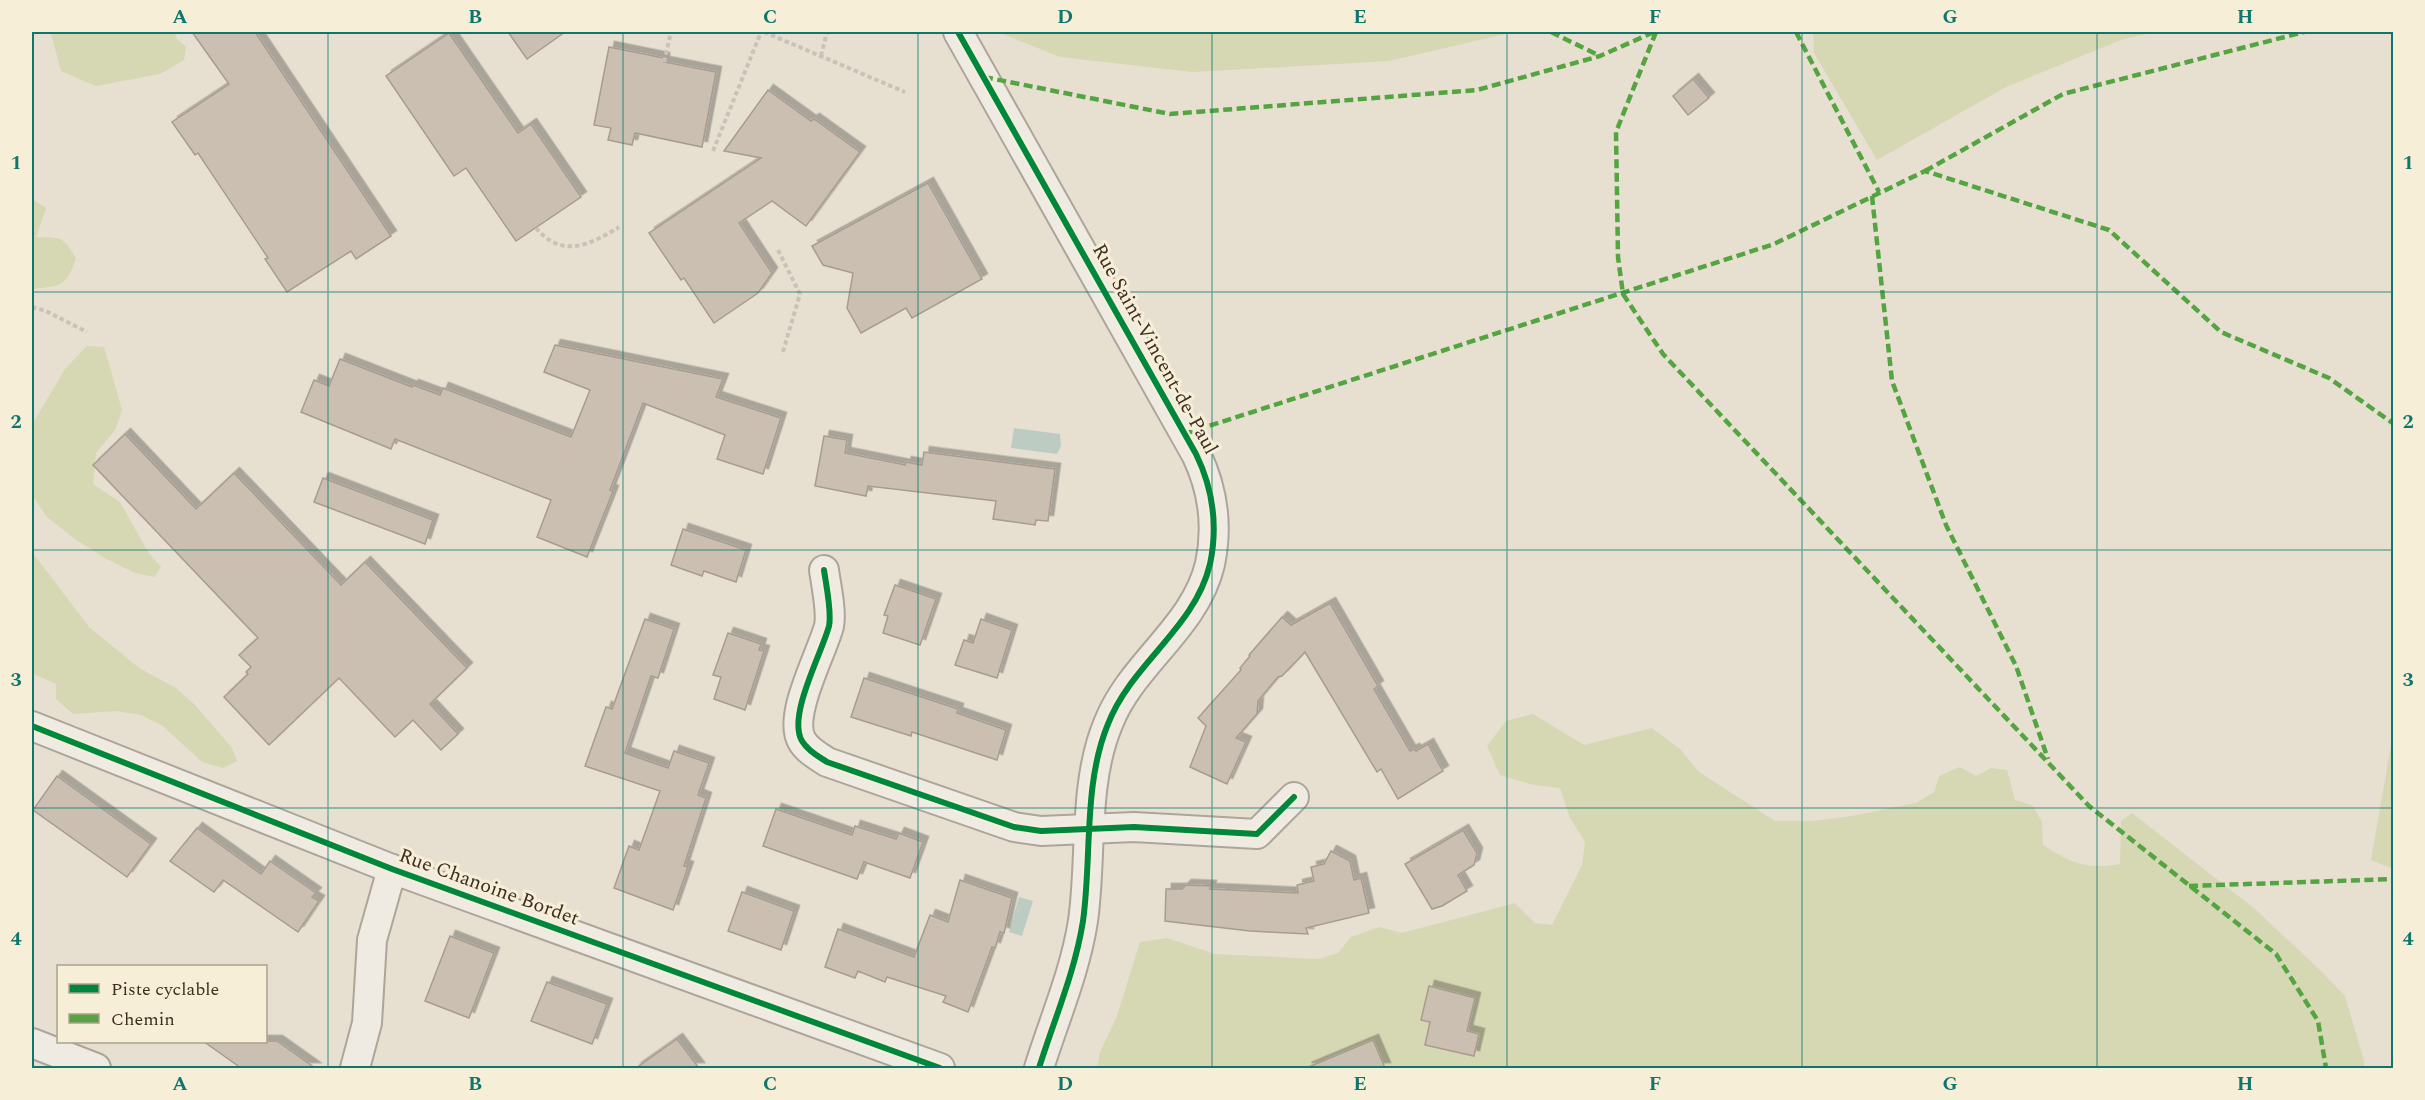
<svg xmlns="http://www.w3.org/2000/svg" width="2425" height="1100" font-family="Spectral,serif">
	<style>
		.green { fill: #d6d7b3 }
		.water { fill: #bcccc2 }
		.building { fill: #cbbfb2; stroke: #a89c90; stroke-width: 1.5; filter: url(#shadow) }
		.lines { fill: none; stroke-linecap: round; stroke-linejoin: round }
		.minor-casing { stroke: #ada599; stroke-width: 32 }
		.path { stroke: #c8c2b9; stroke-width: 4; stroke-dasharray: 4.5 3; stroke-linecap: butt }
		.minor { stroke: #efebe3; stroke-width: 28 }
		.quiet { stroke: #54a441; stroke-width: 4.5; stroke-dasharray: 9 4.5; stroke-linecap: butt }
		.cycleway-casing { stroke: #f7eed8; stroke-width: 10 }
		.cycleway { stroke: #00873e; stroke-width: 6 }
		.grid { fill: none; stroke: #0f766e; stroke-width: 1.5; stroke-opacity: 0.55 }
		.labels { text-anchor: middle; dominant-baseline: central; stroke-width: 6; stroke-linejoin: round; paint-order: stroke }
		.street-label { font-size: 20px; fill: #3d2e20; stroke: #f7eed8 }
		.neatline { fill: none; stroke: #0f766e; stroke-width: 2 }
		.grid-label { font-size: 20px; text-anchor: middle; font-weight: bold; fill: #0f766e }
	</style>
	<defs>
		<filter id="shadow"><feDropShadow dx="5.5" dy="-5.5" stdDeviation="0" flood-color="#0004"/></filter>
	</defs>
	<rect width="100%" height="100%" fill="#e7e0d1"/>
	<!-- green -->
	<g class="green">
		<path d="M48,32H174L177,39L186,47L184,60L160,74L96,86L61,71L51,34Z"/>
		<path d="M998,32H1514L1389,61L1193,72L1060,57Z"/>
		<path d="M1813,32H2155L2121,40L2006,87L1877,160L1814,53Z"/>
		<path d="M32,199L46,208L36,237C63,238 61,235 76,258C67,287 60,286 32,289Z"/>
		<path d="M87,346L104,347L122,410L115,430L96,453L93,484L120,502L148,552L161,567L154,577L135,573L105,558L75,539L47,517L32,495V425L65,369Z"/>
		<path d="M32,552L89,627L139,668L176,688L195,705L232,748L237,761L223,768L202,762L163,726L141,715L116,711L73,714L56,699V684L32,673Z"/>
		<path d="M1533,714L1584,745L1652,728L1680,749L1699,772L1775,821H1813L1852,816L1916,803L1934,792L1939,776L1960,767L1976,776L1991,768L2007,770L2015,800L2033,806L2042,822L2043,845C2070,863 2087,870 2120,864L2121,821L2132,813L2255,909L2320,970L2345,996L2364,1061V1068H1097L1100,1052L1117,1016L1140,942L1167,938L1215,954L1319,959L1338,953L1351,937L1379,927L1402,933L1515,903L1535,923L1552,925L1582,865L1585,842L1570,818L1560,788L1533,785L1500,775L1487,746L1506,721Z"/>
		<path d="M2393,733L2394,869H2393L2371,860Z"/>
	</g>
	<!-- water -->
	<g class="water">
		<path d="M1014,428L1060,434L1061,446L1057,454L1011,448Z"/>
		<path d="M1019,897L1033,901L1022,936L1009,932Z"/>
	</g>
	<!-- building -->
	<g class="building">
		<path d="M192,32H255L391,236L356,259L351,251L287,292L265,259L268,258L198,153L195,155L172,122L229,84Z"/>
		<path d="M508,32H565L527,59Z"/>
		<path d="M449,33L518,133L531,124L581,197L516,241L466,168L454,176L386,76Z"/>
		<path d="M609,47L664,58V62L716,72L702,147L635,133L632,145L608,140L611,128L594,125Z"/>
		<path d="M1693,79L1709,98L1688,115L1673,96Z"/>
		<path d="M768,90L811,121L814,119L860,152L806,226L772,201L739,223L772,273L758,293L714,323L684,278L681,280L649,233L761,158L724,151Z"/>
		<path d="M928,183L982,279L912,318L906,308L861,333L847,308L853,273L823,265L812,246Z"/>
		<path d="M555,345L723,379L716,397L781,418L763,474L717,459L725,435L643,403L610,490L613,491L587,557L537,537L551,500L395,439L391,449L301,412L314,380L329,386L340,359L412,387L413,385L440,395L443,388L571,437L590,390L544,372Z"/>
		<path d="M125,434L196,509L234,473L341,585L365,562L467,668L430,704L458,734L441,750L413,720L395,737L339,678L269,745L224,697L248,674L246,672L251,667L239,655L258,638L93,465Z"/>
		<path d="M824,436L847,440L845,453L905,465L906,462L922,465L924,452L1055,469L1048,521L1036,520L1035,525L993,519L996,501L868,486L866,496L815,486Z"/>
		<path d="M323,478L433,520L425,544L314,502Z"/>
		<path d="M683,529L746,550L736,582L704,571L702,576L671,565Z"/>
		<path d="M895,585L936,599L920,645L883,633L888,616L884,615Z"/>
		<path d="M1330,603L1378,686L1374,689L1410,751L1414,749L1416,751L1428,744L1443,771L1398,799L1381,769L1377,772L1305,652L1282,676L1278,677L1258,701L1257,714L1236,738L1246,742L1227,784L1190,767L1206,726L1198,718L1241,670L1240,668L1250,656L1249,655L1282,617L1291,625Z"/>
		<path d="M645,619L674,629L658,678L651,676L625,753L668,768L674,751L709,763L698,795L706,798L684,866L688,867L673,910L614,888L629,846L639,850L660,791L585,766L606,707L612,709Z"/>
		<path d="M981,619L1012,630L997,678L955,665L964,640L973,643Z"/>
		<path d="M728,633L761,644L759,650L764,651L745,710L714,699L721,677L713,675Z"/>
		<path d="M864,678L958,709L957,713L1006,730L997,760L912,732L911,736L851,717Z"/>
		<path d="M57,776L151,844L127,877L33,810Z"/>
		<path d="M776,809L852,835L855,826L896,839L899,833L923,842L910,878L864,862L857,879L763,846Z"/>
		<path d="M197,828L261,874L270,861L316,893L312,897L319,901L298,932L223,880L214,892L170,861Z"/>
		<path d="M1463,830L1477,853L1474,865L1458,875L1467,891L1442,906L1432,909L1405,864Z"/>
		<path d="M1331,851L1350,861L1354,880L1361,878L1369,913L1306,928L1308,934L1250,931L1165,921L1166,889H1182L1186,885L1211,886L1210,889L1298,893L1297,885L1314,881L1311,867L1324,864Z"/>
		<path d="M960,880L1012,898L1004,933L1000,932L995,948L992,947L968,1012L943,1002L946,996L887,977L885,982L858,971L855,978L825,967L838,929L914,957L930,915L948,922Z"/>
		<path d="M742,892L794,911L781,950L728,931Z"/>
		<path d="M450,936L494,953L469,1018L425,1001Z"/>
		<path d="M547,982L607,1004L592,1044L531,1021Z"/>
		<path d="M1429,986L1475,998L1467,1031L1479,1034L1474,1056L1425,1045L1430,1022L1421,1020Z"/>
		<path d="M677,1039L699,1068H636Z"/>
		<path d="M1373,1040L1385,1068H1306Z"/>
		<path d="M203,1041H277L315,1068H241Z"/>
	</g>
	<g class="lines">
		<defs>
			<g id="minor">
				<path d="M958,32L1196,454C1213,489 1218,526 1210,564C1195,628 1131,664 1108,724C1083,784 1092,857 1083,921C1075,972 1054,1020 1039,1068"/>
				<path d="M824,570C826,585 832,612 829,626C822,653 787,716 802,741C808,751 818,756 827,762L1014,827L1041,831L1134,827L1257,834L1294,797"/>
				<path d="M32,726L392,869L940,1068"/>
				<path d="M32,1043L96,1068"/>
				<path d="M355,1068L367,1023L372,940L392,869"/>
			</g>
		</defs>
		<!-- minor casing -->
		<use href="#minor" class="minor-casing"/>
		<!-- path -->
		<g class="path">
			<path d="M764,32L905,92"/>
			<path d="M821,56L827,32"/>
			<path d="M664,62L671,32"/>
			<path d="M713,151L761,32"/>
			<path d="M536,228C562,259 590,245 619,227"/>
			<path d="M778,250L800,294L782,355"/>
			<path d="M32,307L46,311L87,332"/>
		</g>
		<!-- minor -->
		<use href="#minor" class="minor"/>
		<!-- quiet -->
		<g class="quiet">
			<path d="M1551,32L1600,56"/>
			<path d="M1656,32L1616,132L1618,257L1623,294L1663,354L2089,806L2276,954L2318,1021L2326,1068"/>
			<path d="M1796,32L1879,192"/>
			<path d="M984,77L1170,114L1477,90L1600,56L1654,32"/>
			<path d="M1925,171L2063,94L2304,32"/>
			<path d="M1872,196L1892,381L1946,525L2016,666L2048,759"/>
			<path d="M1184,434L1774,244L1925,171L2109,230L2221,332L2329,378L2394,424"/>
			<path d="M2189,886L2394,879"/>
		</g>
		<defs>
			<g id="cycleway">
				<path d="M958,32L1196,454C1213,489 1218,526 1210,564C1195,628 1131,664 1108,724C1083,784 1092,857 1083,921C1075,972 1054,1020 1039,1068"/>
				<path d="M824,570C826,585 832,612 829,626C822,653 787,716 802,741C808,751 818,756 827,762L1014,827L1041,831L1134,827L1257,834L1294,797"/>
				<path d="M32,726L392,869L940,1068"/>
			</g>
		</defs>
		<!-- cycleway casing -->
		<use href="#cycleway" class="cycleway-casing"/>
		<!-- cycleway -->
		<use href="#cycleway" class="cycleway"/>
	</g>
	<!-- grid -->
	<path class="grid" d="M328,32V1068M623,32V1068M918,32V1068M1212,32V1068M1507,32V1068M1802,32V1068M2097,32V1068M32,292H2394M32,550H2394M32,808H2394"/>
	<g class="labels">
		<!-- street labels -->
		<g class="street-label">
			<text transform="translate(1155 349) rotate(61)">Rue Saint-Vincent-de-Paul</text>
			<text transform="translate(489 887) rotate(20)">Rue Chanoine Bordet</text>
		</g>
	</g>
	<!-- border -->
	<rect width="2425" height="1100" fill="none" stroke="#f7eed8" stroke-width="66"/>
	<!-- legend -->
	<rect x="57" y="965" width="210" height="78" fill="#f7eed8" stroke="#ada18e" stroke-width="1.5"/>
	<rect x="69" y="984" width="30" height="9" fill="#00873e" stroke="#ada18e" stroke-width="1.5"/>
	<text x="111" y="995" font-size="18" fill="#3d2e20">Piste cyclable</text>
	<rect x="69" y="1014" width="30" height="9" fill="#54a441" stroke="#ada18e" stroke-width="1.5"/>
	<text x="111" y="1025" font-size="18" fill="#3d2e20">Chemin</text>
	<rect x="33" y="33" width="2359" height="1034" class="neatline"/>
	<g class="grid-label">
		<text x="180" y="23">A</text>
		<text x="475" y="23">B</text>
		<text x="770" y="23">C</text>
		<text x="1065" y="23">D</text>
		<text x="1360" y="23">E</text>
		<text x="1655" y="23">F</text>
		<text x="1950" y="23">G</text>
		<text x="2245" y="23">H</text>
		<text x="16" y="169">1</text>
		<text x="2408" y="169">1</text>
		<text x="16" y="428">2</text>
		<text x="2408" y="428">2</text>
		<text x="16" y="686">3</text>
		<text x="2408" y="686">3</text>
		<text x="16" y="945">4</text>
		<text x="2408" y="945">4</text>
		<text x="180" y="1090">A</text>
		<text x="475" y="1090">B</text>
		<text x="770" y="1090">C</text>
		<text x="1065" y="1090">D</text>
		<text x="1360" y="1090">E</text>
		<text x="1655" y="1090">F</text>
		<text x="1950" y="1090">G</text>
		<text x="2245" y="1090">H</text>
	</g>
</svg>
